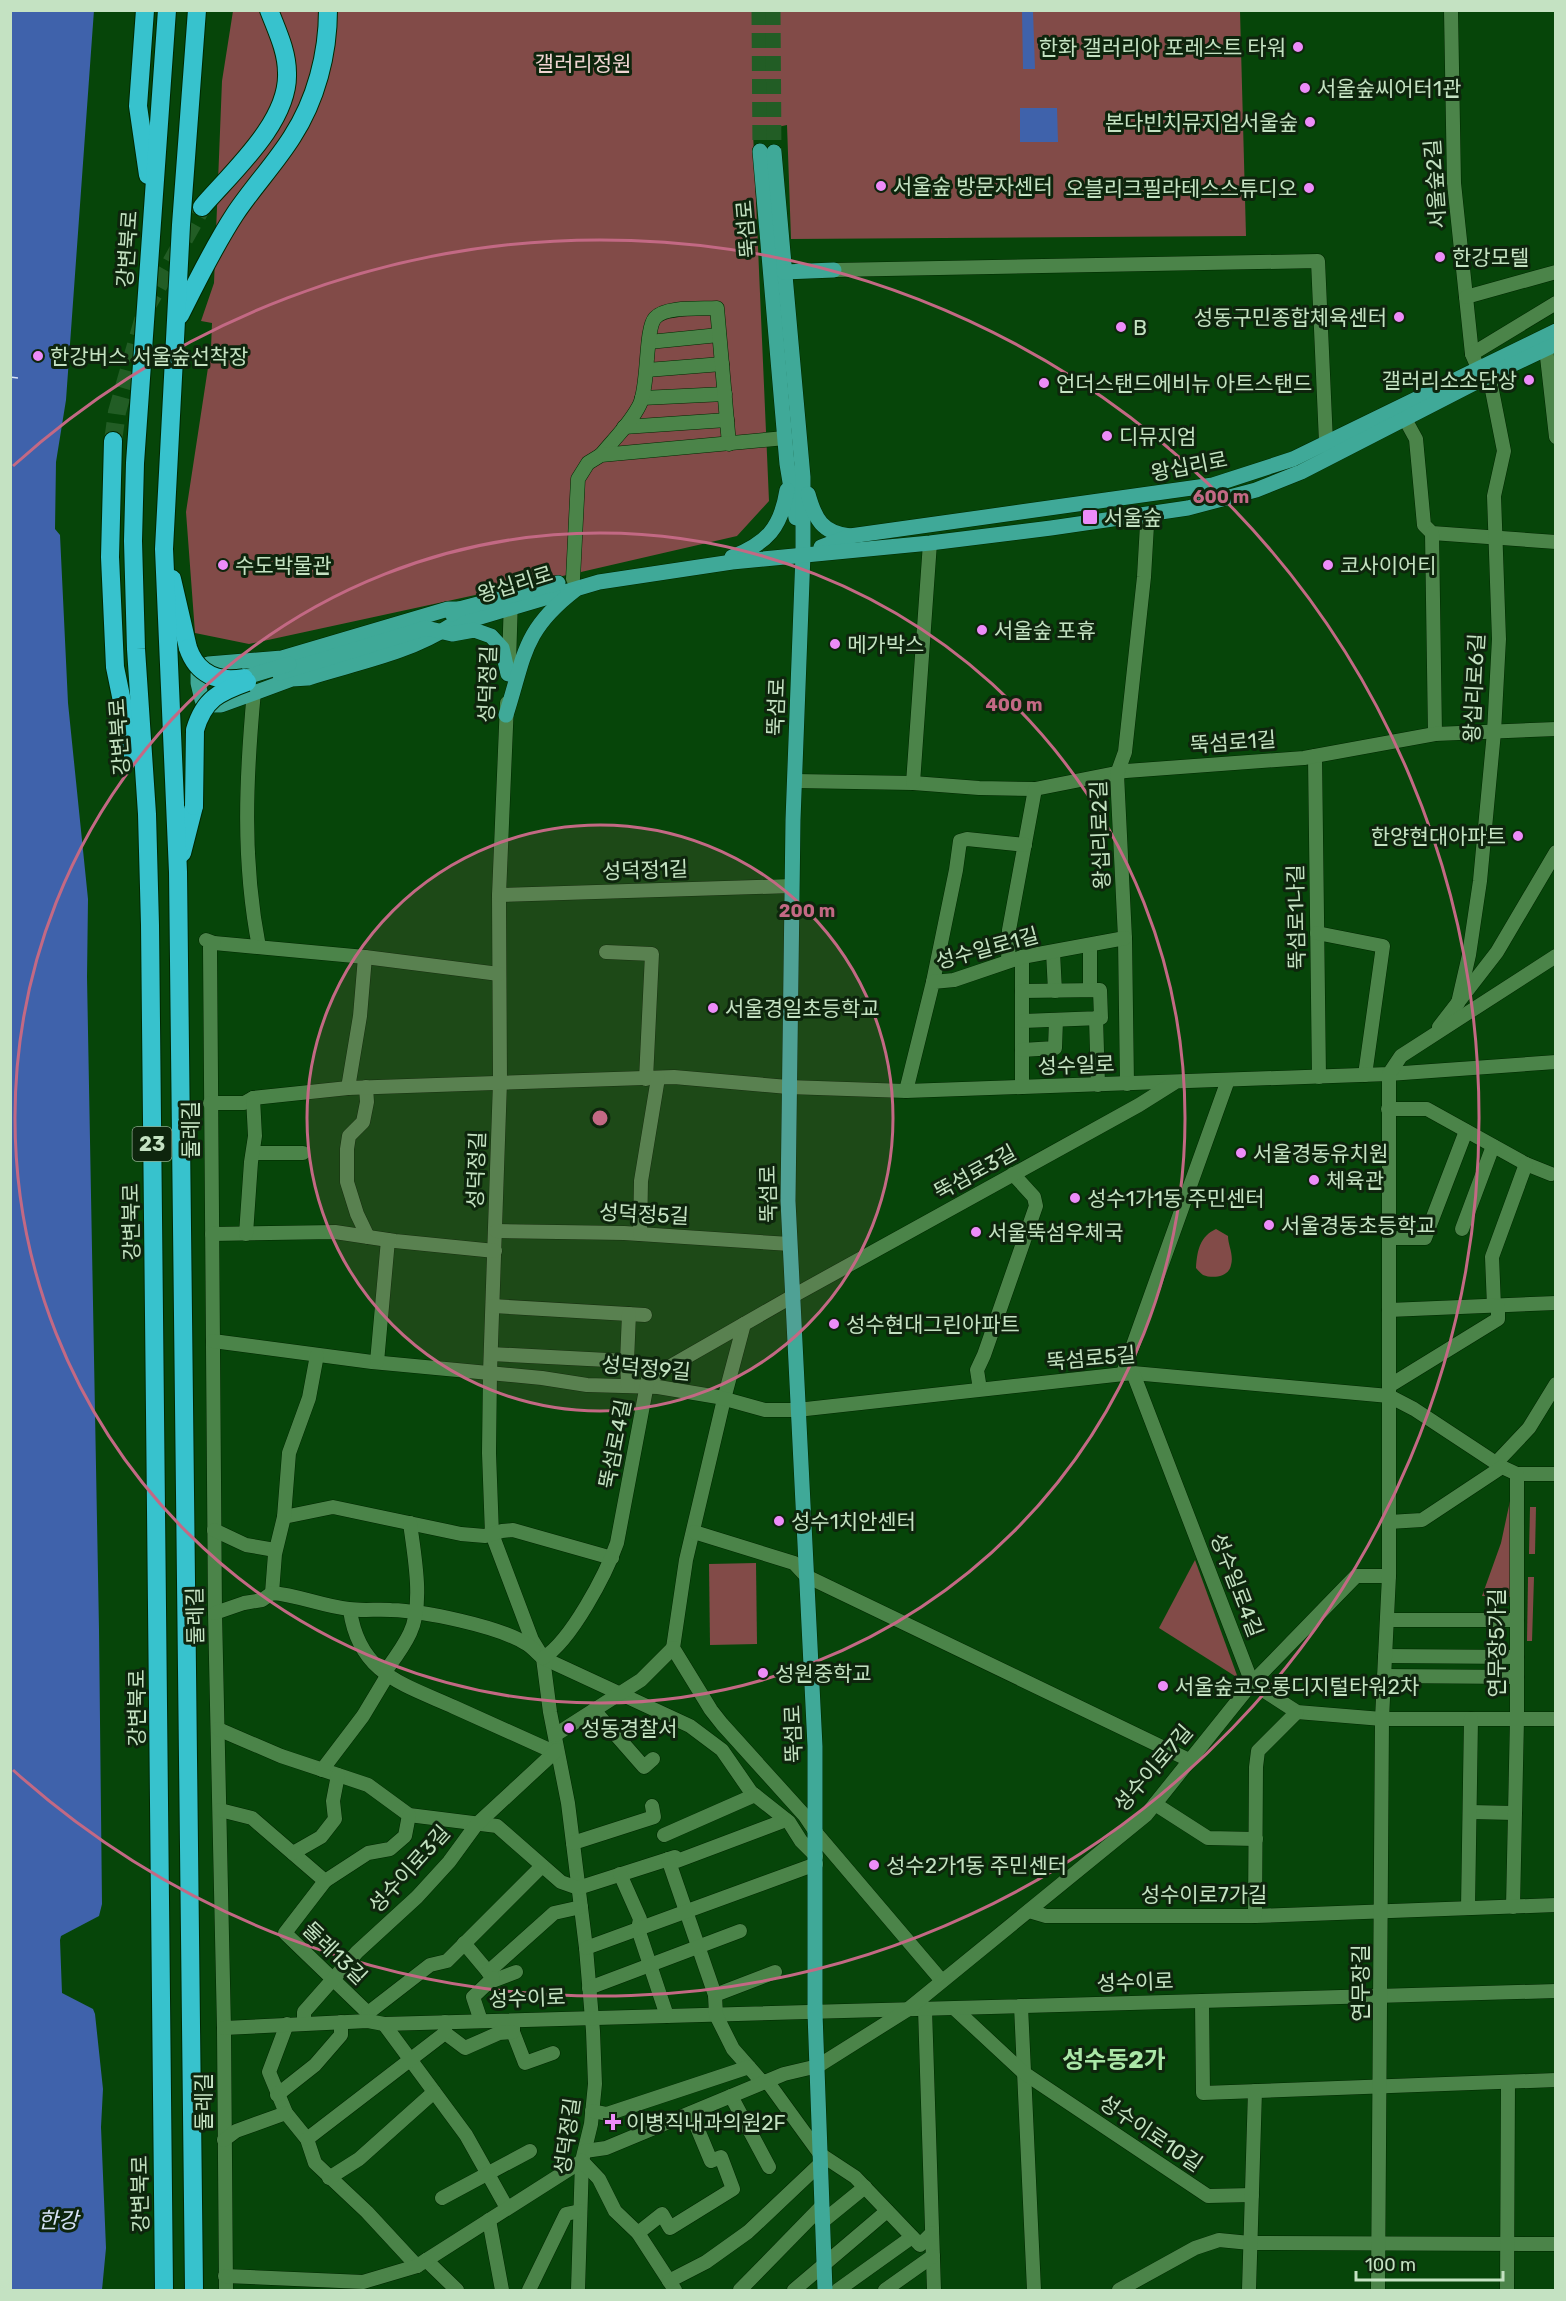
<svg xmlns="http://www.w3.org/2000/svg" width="1566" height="2301" font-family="Rubik,'Noto Sans KR',sans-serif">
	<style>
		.green { fill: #824b48 }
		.water { fill: #3f62ab }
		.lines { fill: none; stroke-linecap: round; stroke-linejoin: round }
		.ferry { stroke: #d7e2f7; stroke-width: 1.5; stroke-dasharray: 8 6; stroke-linecap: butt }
		.major-tunnel { stroke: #225d25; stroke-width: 15; stroke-dasharray: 15 8; stroke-linecap: butt }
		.highway-tunnel { stroke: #225d25; stroke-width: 18; stroke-dasharray: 18 9; stroke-linecap: butt }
		.minor-casing { stroke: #002800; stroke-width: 15 }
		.major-casing { stroke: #002800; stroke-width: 16 }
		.highway-casing { stroke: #002800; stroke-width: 20 }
		.minor { stroke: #4b8449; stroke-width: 14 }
		.major { stroke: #3fa998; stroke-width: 15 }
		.highway { stroke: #37c2cd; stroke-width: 18 }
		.highway-bridge-casing { stroke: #002800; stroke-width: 20; stroke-linecap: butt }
		.highway-bridge { stroke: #37c2cd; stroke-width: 18 }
		.ring { fill: none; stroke: #c36984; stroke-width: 3 }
		.poi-dot { fill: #ed8cf9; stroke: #0e250d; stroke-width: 2 }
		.labels { text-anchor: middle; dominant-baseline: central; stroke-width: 6; stroke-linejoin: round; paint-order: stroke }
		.shield { fill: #0e250d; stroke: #8da98c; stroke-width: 1.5 }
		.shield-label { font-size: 20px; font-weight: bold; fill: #c4e2c2 }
		.poi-label { font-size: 21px; fill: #c4e2c2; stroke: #0e250d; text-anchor: start }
		.park-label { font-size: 21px; fill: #f0d5d2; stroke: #0e250d }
		.street-label { font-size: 21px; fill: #c4e2c2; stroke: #0e250d }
		.water-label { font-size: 22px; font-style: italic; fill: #d7e2f7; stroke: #0e250d }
		.quarter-label { font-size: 24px; font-weight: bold; fill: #aae7a7; stroke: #0e250d }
		.centre { fill: #c36984; stroke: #0e250d; stroke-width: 3 }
		.ring-label { font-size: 18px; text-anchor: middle; font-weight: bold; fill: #c36984; stroke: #0e250d; stroke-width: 6; stroke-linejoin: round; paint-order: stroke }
	</style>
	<rect width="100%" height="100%" fill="#064509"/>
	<!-- green -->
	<g class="green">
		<path d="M233,11H1240L1246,236L791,239L787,125L753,132L769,501L737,536L581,572L249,644L195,633L186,512L211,348L212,323L201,321L214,283L222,81Z"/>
		<path d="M1216,1229L1228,1236C1228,1245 1234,1255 1231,1265C1229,1277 1213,1279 1203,1275C1200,1273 1198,1270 1196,1268C1197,1251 1200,1236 1216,1229Z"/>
		<path d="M1513,1487L1511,1597L1482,1596L1501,1543Z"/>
		<path d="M1530,1507H1536L1535,1554H1529Z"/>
		<path d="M1195,1560L1238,1678L1159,1628Z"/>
		<path d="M756,1563L757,1644L710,1645L709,1564Z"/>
		<path d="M1528,1577H1534L1532,1641H1527Z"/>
	</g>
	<!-- water -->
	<g class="water">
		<path d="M94,10L66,400L56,462L55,529L60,535L68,703L88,899L87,977L99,1629L102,1904L99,1916L61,1936L60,1940L62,1993L93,2009L95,2014L103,2089L101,2127L106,2248L102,2290H11L10,11Z"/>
		<path d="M1022,11H1033L1035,69H1023Z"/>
		<path d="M1020,108H1057L1058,142H1020Z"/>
	</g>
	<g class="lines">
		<!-- ferry -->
		<path class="ferry" d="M10,377L18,378L10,379"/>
		<!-- major-tunnel -->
		<g class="major-tunnel">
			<path d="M759,10L760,151"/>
			<path d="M773,10L774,152"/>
		</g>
		<!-- highway-tunnel -->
		<path class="highway-tunnel" d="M113,441L117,412L147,306L202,207"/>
		<defs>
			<g id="minor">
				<path d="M1451,10L1454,183L1472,354L1478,368"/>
				<path d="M834,270L1318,261L1326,442L1331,452"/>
				<path d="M1466,297L1556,272"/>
				<path d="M649,342L719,335"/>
				<path d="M1546,348L1556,437"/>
				<path d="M1472,354L1556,303"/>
				<path d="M647,370L722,364"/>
				<path d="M642,398L725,394"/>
				<path d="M1405,419L1416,439L1424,525L1432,533L1556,542"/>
				<path d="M624,427L727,420"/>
				<path d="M601,455C614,439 631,423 640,404C649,383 645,329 655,318C665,306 701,309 717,308L729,444"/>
				<path d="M1432,533L1435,734"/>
				<path d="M573,579L578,479L588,463L601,455L785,438"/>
				<path d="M509,663L511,598"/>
				<path d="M254,691C246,778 242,860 259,947"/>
				<path d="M507,703L499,895L500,1082L490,1373L489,1453L492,1534L532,1640L543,1658L550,1712L568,1803L586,1948L593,2031L595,2084L591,2124L582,2161L578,2290"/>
				<path d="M1315,756L1319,1077"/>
				<path d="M795,781L913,783L979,788L1035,789L1126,771L1304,758L1435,734L1556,729"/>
				<path d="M913,783L930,543"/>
				<path d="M499,895L792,886"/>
				<path d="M1317,933L1383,946L1365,1075"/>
				<path d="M206,940L214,943L365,957L499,974"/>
				<path d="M214,943L210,947L215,1613L224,2028L226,2290"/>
				<path d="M1090,945V990"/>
				<path d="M606,952L652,954L646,1079"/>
				<path d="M1053,952L1055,991"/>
				<path d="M1022,957V1087"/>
				<path d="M1008,961L1009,930L1035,789"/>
				<path d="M933,982L956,870L960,841L967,839L1025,845"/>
				<path d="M1022,991L1100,990L1101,1018L1023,1021"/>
				<path d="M1458,1003L1469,955L1480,881L1494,732L1499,639L1494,496L1504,451L1489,375"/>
				<path d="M1096,1018L1098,1085"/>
				<path d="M1439,1027L1497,952L1556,852"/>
				<path d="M1022,1050L1055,1048L1056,1020"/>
				<path d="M1127,1084L1125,938L1117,774L1125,752L1144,577L1147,525L1143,515"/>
				<path d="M366,1087L367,1102L363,1122L349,1136L347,1149V1182L357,1214L368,1237"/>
				<path d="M348,1088L360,1016L365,957"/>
				<path d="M906,1091L933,982L954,980L1022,957L1125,938"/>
				<path d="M210,1103H244L253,1098L348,1088L674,1077L788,1087L906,1091L1389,1074L1556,1062"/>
				<path d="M1388,1109H1427L1526,1164L1551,1174"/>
				<path d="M253,1153H303"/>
				<path d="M1462,1229L1493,1146"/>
				<path d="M496,1231L624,1233L790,1244"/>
				<path d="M212,1234L335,1232L395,1241L495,1251"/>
				<path d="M246,1234L251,1162L255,1136L253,1098"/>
				<path d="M640,1234L641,1181L658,1078"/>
				<path d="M1389,1238H1425L1466,1131"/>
				<path d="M493,1306L645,1315"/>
				<path d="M1494,1306L1492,1257L1526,1164"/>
				<path d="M1389,1310L1556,1303"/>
				<path d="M744,1324L724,1399L686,1560L673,1648L711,1710L722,1724L805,1816L817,1834L942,1981"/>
				<path d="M213,1341L372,1362L542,1378L587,1385L658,1387L718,1397L765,1410H797L1133,1373L1389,1396L1414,1409L1502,1467L1517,1474H1556"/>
				<path d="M491,1354L627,1361"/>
				<path d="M377,1362L388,1240"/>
				<path d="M1123,1373L1228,1080"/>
				<path d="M1133,1373L1252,1683L1297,1712L1382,1719H1556"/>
				<path d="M979,1383L977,1370L984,1355L1036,1206L1034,1197L1013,1174"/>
				<path d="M628,1386L627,1361L629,1314"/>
				<path d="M1389,1386L1498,1319V1306"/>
				<path d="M1496,1463L1529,1428L1556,1384"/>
				<path d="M284,1517L333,1507L461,1534L485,1536L502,1531L513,1530L612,1558"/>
				<path d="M1389,1522L1422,1520L1502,1467"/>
				<path d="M214,1530L246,1545L275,1550"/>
				<path d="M694,1532L794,1563L806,1576L1189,1760"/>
				<path d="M272,1593L275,1554L284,1517L289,1453L309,1398L317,1355"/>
				<path d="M350,1610C359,1674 403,1684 454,1707C488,1722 521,1737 554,1752"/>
				<path d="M215,1613L244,1603L262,1600L272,1593C298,1595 322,1606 349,1609C363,1611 377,1609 391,1610C424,1611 497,1626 525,1643C531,1646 537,1653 543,1658L690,1726L722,1750L751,1792L789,1822L801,1841L816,1856"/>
				<path d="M1387,1620H1517"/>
				<path d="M1385,1656L1517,1657"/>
				<path d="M543,1658C571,1641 606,1574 617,1543L648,1379L793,1296L1139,1105L1174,1083"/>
				<path d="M1384,1676L1517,1677"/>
				<path d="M594,1710L644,1767L653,1759"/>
				<path d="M218,1729L281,1756L368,1785L409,1815L497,1826L561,1882L578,1888L675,1857L677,1861L786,1820"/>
				<path d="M555,1735L641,1680L673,1648"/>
				<path d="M322,1770L363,1716L387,1676V1669C395,1658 404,1646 410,1633C424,1604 414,1554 410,1523"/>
				<path d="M1155,1804L1208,1838L1256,1839"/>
				<path d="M220,1810L252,1818L325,1881L285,1933L368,2013"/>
				<path d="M1470,1812L1515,1813"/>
				<path d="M664,1835L755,1795"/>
				<path d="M573,1843L654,1817L652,1806"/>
				<path d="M293,1853L321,1837L335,1819L333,1801L338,1775"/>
				<path d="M668,1859L715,1995"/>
				<path d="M620,1874L640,1919L638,1929L667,2016"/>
				<path d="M325,1881L368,1853L390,1849L405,1836L409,1815"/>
				<path d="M1513,1907L1517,1719V1474"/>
				<path d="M1468,1908L1471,1719"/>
				<path d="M1029,1911L1046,1916H1255L1556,1905"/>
				<path d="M1255,1916L1256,1767L1258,1751L1297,1712"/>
				<path d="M464,1943L495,1980L516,1972"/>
				<path d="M586,1948L816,1864"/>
				<path d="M488,1972L554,1913L581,1907"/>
				<path d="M589,1988L740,1931"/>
				<path d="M1202,2001L1203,2093L1556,2080"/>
				<path d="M1021,2006L1034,2290"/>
				<path d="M925,2009L934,2290"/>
				<path d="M955,2009L1024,2073L1208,2196L1252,2195"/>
				<path d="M368,2021V2013L430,1965L447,1961L542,1866"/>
				<path d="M481,2021L473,1997L493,1978"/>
				<path d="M304,2023V2012L357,1952L417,1897L449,1862L476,1825L557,1750"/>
				<path d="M287,2024L269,2072L286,2113L307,2139L315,2163L367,2212L417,2266"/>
				<path d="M384,2024L466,2135L507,2208"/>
				<path d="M513,2025V2032L525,2063L553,2053"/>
				<path d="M224,2028L368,2021L384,2024L1556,1991"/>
				<path d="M445,2033L465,2048L499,2033L513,2032"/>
				<path d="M767,2081L820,2154L855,2177L920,2245L932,2233"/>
				<path d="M763,2083L733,2049L716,2015L715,1995L775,1972"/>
				<path d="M277,2095L315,2065L341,2035V2022"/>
				<path d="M731,2096L769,2167"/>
				<path d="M592,2111L607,2114L749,2067"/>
				<path d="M307,2139L445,2033V2022"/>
				<path d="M224,2140L236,2131L286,2113"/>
				<path d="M585,2151L606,2148L784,2074L818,2066L907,2010L1146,1815L1252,1683L1356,1576H1389"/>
				<path d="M329,2178L359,2159L434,2092"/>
				<path d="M442,2198L530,2151"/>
				<path d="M489,2220L502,2290"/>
				<path d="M822,2222L865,2187"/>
				<path d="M638,2233L662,2214L670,2228L733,2189L721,2157L711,2161L691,2113"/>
				<path d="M426,2260L457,2290"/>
				<path d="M225,2276L363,2282L417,2266L582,2161L599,2179L615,2211L638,2233L675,2290"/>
				<path d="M669,2281L706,2262L748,2232L820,2164"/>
				<path d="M529,2290L566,2214L580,2211"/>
				<path d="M740,2290L822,2206"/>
				<path d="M794,2290L887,2211"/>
				<path d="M838,2290L912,2237"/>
				<path d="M885,2290L933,2256"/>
				<path d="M1119,2290L1195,2248L1219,2240L1250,2243L1556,2244"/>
				<path d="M1249,2290L1255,2091"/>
				<path d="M1378,2290L1382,1719L1389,1576V1074L1401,1056L1556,956"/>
				<path d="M1507,2290L1508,2082"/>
			</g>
			<g id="major">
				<path d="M760,151L787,464L796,518"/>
				<path d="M774,152L803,477V554L793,820L788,1201L815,1746V2013L825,2290"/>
				<path d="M784,272L834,270"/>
				<path d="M808,494C815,519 822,533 850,536"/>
				<path d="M821,547L850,536L1213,485L1293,459L1556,331"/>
				<path d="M732,557C767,543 781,528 787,490"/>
				<path d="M459,609H448L282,658L208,664L198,674V683L202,700L208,705H221L292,679L308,678C355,663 409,653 450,626L599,582L732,562L930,543L1051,528L1188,508L1256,490L1301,472L1482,379L1556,344"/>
				<path d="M452,614L459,609L558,583"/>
				<path d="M279,673L426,628L452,634L474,630L491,636L502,648L508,674"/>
				<path d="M246,677L289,664"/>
				<path d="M506,715C525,656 522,631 575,590"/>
			</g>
			<g id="highway">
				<path d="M145,10L138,106L148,175"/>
				<path d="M202,207C232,172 289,122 287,73C287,51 277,31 269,10"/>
				<path d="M180,315C197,281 214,246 235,214C253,187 275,164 292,137C316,100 328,54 328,10"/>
				<path d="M113,441L110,557L115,667L133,755"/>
				<path d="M172,579L188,648"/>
				<path d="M182,853L194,806"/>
				<path d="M164,2290L150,925L147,814L136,649L133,541L135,463L167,10"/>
				<path d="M194,2290L178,872L164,549L181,225L197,10"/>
			</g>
		</defs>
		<!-- minor casing -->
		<use href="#minor" class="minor-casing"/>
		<!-- major casing -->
		<use href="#major" class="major-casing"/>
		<!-- highway casing -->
		<use href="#highway" class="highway-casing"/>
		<!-- minor -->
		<use href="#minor" class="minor"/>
		<!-- major -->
		<use href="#major" class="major"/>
		<!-- highway -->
		<use href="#highway" class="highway"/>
		<defs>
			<g id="highway-bridge">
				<path d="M188,648C197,674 217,683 244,678"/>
				<path d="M194,806L195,730C204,699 219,692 247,682"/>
			</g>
		</defs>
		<!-- highway-bridge casing -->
		<use href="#highway-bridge" class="highway-bridge-casing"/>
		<!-- highway-bridge -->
		<use href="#highway-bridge" class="highway-bridge"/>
	</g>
	<!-- distance rings -->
	<circle cx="600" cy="1118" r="293" fill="#c36984" fill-opacity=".12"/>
	<g class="ring">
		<circle cx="600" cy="1118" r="293"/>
		<circle cx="600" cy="1118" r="585"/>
		<path d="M13 466A878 878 0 1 1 13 1770"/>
	</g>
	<!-- markers -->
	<g class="poi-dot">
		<circle cx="1298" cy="47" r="6"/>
		<circle cx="1305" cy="88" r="6"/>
		<circle cx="1310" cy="122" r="6"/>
		<circle cx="881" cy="186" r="6"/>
		<circle cx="1309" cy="188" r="6"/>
		<circle cx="1440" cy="257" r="6"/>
		<circle cx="1399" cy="317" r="6"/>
		<circle cx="1121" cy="327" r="6"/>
		<circle cx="38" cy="356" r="6"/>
		<circle cx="1529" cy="380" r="6"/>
		<circle cx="1044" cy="383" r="6"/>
		<circle cx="1107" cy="436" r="6"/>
		<rect x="1082" y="509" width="16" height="16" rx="3"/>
		<circle cx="223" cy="565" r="6"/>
		<circle cx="1328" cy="565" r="6"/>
		<circle cx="982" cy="630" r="6"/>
		<circle cx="835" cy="644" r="6"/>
		<circle cx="1518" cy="836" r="6"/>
		<circle cx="713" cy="1008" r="6"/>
		<circle cx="1241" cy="1153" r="6"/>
		<circle cx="1314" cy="1180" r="6"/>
		<circle cx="1075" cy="1198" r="6"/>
		<circle cx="1269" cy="1225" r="6"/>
		<circle cx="976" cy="1232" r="6"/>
		<circle cx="834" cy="1324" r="6"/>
		<circle cx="779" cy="1521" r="6"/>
		<circle cx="763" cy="1673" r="6"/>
		<circle cx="1163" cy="1686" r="6"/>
		<circle cx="569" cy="1728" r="6"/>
		<circle cx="874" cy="1865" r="6"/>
		<path d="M610 2113h6v6h6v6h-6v6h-6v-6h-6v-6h6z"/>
	</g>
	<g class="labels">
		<!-- shield labels -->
		<rect class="shield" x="132.5" y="1127" width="39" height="34" rx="4.5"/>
		<g class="shield-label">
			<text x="152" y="1144">23</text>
		</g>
		<!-- poi labels -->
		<g class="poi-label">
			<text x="1286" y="47" text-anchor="end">한화 갤러리아 포레스트 타워</text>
			<text x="1317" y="88">서울숲씨어터1관</text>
			<text x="1298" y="122" text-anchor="end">본다빈치뮤지엄서울숲</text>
			<text x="893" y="186">서울숲 방문자센터</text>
			<text x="1297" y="188" text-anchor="end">오블리크필라테스스튜디오</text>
			<text x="1452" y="257">한강모텔</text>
			<text x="1387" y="317" text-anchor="end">성동구민종합체육센터</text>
			<text x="1133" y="327">B</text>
			<text x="50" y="356">한강버스 서울숲선착장</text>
			<text x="1517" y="380" text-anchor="end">갤러리소소단상</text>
			<text x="1056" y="383">언더스탠드에비뉴 아트스탠드</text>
			<text x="1119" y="436">디뮤지엄</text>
			<text x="1104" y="517">서울숲</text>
			<text x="235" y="565">수도박물관</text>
			<text x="1340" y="565">코사이어티</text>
			<text x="994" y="630">서울숲 포휴</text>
			<text x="847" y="644">메가박스</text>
			<text x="1506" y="836" text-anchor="end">한양현대아파트</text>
			<text x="725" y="1008">서울경일초등학교</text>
			<text x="1253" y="1153">서울경동유치원</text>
			<text x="1326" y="1180">체육관</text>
			<text x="1087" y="1198">성수1가1동 주민센터</text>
			<text x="1281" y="1225">서울경동초등학교</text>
			<text x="988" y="1232">서울뚝섬우체국</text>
			<text x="846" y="1324">성수현대그린아파트</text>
			<text x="791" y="1521">성수1치안센터</text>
			<text x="775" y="1673">성원중학교</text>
			<text x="1175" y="1686">서울숲코오롱디지털타워2차</text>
			<text x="581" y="1728">성동경찰서</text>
			<text x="886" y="1865">성수2가1동 주민센터</text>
			<text x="626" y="2122">이병직내과의원2F</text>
		</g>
		<!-- park labels -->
		<g class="park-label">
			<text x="583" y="63">갤러리정원</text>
		</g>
		<!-- street labels -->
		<g class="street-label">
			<text transform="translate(1435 184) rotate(-94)">서울숲2길</text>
			<text transform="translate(746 229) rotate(-95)">뚝섬로</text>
			<text transform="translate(127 249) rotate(-86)">강변북로</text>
			<text transform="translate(1189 466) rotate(-11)">왕십리로</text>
			<text transform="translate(515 584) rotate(-17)">왕십리로</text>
			<text transform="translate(487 684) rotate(-88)">성덕정길</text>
			<text transform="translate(1474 688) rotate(-87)">왕십리로6길</text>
			<text transform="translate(776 707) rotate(-88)">뚝섬로</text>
			<text transform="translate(119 737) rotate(-94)">강변북로</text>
			<text transform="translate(1233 742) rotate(-4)">뚝섬로1길</text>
			<text transform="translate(1100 835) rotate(-92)">왕십리로2길</text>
			<text transform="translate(645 870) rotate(-2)">성덕정1길</text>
			<text transform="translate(1296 917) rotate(-91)">뚝섬로1나길</text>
			<text transform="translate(987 948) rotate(-15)">성수일로1길</text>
			<text transform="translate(1076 1065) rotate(-2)">성수일로</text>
			<text transform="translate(190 1130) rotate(-90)">둘레길</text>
			<text transform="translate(476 1170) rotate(-88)">성덕정길</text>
			<text transform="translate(975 1172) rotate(-29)">뚝섬로3길</text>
			<text transform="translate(768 1194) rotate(-91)">뚝섬로</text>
			<text transform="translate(644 1214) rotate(3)">성덕정5길</text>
			<text transform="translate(131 1222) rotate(-91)">강변북로</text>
			<text transform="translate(1091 1358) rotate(-5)">뚝섬로5길</text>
			<text transform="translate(646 1368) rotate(5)">성덕정9길</text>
			<text transform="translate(615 1444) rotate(-79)">뚝섬로4길</text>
			<text transform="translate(1237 1585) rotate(69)">성수일로4길</text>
			<text transform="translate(195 1616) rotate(-91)">둘레길</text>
			<text transform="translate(1496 1643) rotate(-90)">연무장5가길</text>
			<text transform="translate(136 1708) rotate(-90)">강변북로</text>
			<text transform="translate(793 1734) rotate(-92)">뚝섬로</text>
			<text transform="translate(1153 1768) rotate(-49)">성수이로7길</text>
			<text transform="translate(409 1869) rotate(-48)">성수이로3길</text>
			<text x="1204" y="1894">성수이로7가길</text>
			<text transform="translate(335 1953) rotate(44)">둘레13길</text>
			<text transform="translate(1135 1982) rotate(-2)">성수이로</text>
			<text transform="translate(1360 1983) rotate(-90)">연무장길</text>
			<text transform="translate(527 1998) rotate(-2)">성수이로</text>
			<text transform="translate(203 2102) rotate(-90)">둘레길</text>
			<text transform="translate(1151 2133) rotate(34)">성수이로10길</text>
			<text transform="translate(567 2136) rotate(-82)">성덕정길</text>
			<text transform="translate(140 2194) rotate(-91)">강변북로</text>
		</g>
		<!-- water labels -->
		<g class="water-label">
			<text x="58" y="2220">한강</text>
		</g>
		<!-- quarter labels -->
		<g class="quarter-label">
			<text x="1114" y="2060">성수동2가</text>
		</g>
	</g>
	<circle cx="600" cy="1118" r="9" class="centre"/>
	<g class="ring-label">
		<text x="1221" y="503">600 m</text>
		<text x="1014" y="711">400 m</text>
		<text x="807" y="917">200 m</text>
	</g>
	<!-- border -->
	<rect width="1566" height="2301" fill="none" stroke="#c4e2c2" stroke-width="24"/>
	<!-- scale -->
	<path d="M1356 2271v9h147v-9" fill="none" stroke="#c4e2c2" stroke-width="3"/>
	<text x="1365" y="2271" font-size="18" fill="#c4e2c2" stroke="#0e250d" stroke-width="4.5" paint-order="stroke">100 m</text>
</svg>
